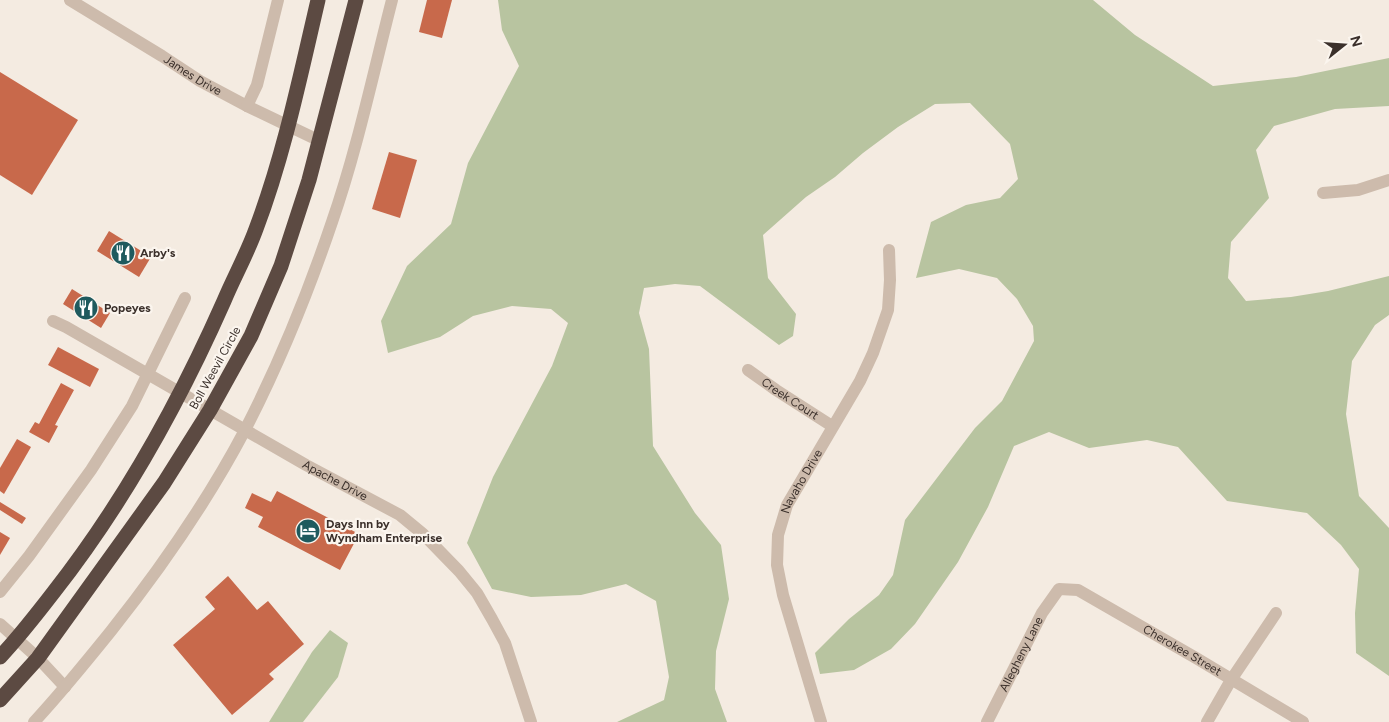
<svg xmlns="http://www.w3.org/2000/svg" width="1389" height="722" font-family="Figtree,sans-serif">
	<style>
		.green { fill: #b8c4a0 }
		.building { fill: #c8694b }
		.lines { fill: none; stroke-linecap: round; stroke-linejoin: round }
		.minor { stroke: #cdbbac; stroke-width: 12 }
		.highway { stroke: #5c4a42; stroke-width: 15 }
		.labels { text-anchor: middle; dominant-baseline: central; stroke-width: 4.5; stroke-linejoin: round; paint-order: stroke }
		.street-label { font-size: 12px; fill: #3b302b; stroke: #fbf5ee }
		.poi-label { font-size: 12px; font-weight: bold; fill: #3b302b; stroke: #fbf5ee; text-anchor: start }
	</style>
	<rect width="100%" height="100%" fill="#f4ebe1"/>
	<!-- green -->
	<g class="green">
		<path d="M498,0H1093L1135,35L1213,86L1296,77L1389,58V106L1335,109L1274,126L1256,150L1269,198L1231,242L1228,278L1246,301L1291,297L1328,291L1389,276V315L1375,325L1352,361L1346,414L1359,496L1389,528V676L1356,653L1355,613L1359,569L1341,545L1307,513L1227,501L1178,447L1147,440L1089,448L1049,432L1014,446L988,507L958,562L915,624L891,649L854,670L820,674L815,653L849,619L879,595L893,575L905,520L975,428L1002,401L1034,341L1033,326L1017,299L997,278L959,269L916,278L931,222L966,205L1000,198L1018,179L1010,144L970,103L935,104L898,127L863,153L835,177L806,197L763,235L768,278L796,314L793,336L779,345L700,286L675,284L644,288L639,313L649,349L653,446L695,513L721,545L729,599L716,651L715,689L727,722H617L664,700L669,677L656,601L626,584L581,595L531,597L492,589L467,543L493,477L552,366L568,323L551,309L512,306L473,316L440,337L388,353L381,321L407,266L451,224L468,163L519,66L502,30Z"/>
		<path d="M330,630L348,643L338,677L303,722H269L312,652Z"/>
	</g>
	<!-- building -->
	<g class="building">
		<path d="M427,0H452L442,38L419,32Z"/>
		<path d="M0,72L78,120L32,195L0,175Z"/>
		<path d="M389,152L417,160L400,218L372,209Z"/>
		<path d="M109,231L151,257L139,277L97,251Z"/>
		<path d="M72,289L110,313L101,328L63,304Z"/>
		<path d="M58,347L99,369L90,387L48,365Z"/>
		<path d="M61,383L74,390L55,425L58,426L49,443L29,432L35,422L39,424Z"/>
		<path d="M17,439L31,447L4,494L0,491V468Z"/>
		<path d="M277,491L359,534L340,570L258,527L263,517L245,508L252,493L271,502Z"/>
		<path d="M0,502L26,518L22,524L0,510Z"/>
		<path d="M0,532L10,538L0,555Z"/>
		<path d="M228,576L257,610L268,601L304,644L269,674L274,679L232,715L173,645L215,609L205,597Z"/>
	</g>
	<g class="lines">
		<!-- minor -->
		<g class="minor">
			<path id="s1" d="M70,0L162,56L200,81L247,106L320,141"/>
			<path d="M247,106L257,85L278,0"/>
			<path d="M1323,193L1358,190L1389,180"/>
			<path id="s2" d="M53,321L66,327L306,465L400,515L423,534L459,571L477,593L492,619L505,643L531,722"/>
			<path id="s3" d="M748,370L776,390L832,426"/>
			<path d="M0,592L29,556L91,470L132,406L185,298"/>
			<path d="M0,624L38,658L65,687"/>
			<path d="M34,722C61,693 86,662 111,631C161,568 207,502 245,430C279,364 308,293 332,222C357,150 373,74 392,0"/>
			<path id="s4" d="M821,722L783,595L777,565L778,535L787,505L860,381L873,353L888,310L890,280L889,250"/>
			<path id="s5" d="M987,722L1042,613L1059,589L1078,590L1196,658L1303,722"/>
			<path d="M1207,722L1231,680L1276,613"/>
		</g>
		<!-- highway -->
		<g class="highway">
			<path d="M0,657C19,637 36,615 53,593C123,504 178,405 224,301C234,277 247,254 256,229C284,155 300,77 318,0"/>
			<path d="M0,700L38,658L164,483L210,410L251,336L281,266L309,180L356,0"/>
		</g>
	</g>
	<!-- icons -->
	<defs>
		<symbol id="restaurant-disc" viewBox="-11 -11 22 22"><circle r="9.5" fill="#1f5a5e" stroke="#fbf5ee"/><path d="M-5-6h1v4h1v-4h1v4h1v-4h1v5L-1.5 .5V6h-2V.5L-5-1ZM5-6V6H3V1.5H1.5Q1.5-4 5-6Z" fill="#fff"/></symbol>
		<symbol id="hotel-disc" viewBox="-11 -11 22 22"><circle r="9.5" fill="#1f5a5e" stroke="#fbf5ee"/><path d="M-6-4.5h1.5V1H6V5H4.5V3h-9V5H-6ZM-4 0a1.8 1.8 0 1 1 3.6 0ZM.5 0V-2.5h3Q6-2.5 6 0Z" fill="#fff"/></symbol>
	</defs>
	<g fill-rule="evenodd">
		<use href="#restaurant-disc" x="109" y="239" width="28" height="28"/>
		<use href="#restaurant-disc" x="72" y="294" width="28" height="28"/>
		<use href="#hotel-disc" x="294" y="517" width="28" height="28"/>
	</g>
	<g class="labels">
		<!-- street labels -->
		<g class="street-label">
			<text stroke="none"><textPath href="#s1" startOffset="144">James Drive</textPath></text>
			<text transform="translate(215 368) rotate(-61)">Boll Weevil Circle</text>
			<text stroke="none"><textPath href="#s3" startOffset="51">Creek Court</textPath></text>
			<text stroke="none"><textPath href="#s2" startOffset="324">Apache Drive</textPath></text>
			<text stroke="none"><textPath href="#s4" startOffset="252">Navaho Drive</textPath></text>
			<text stroke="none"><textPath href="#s5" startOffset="291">Cherokee Street</textPath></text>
			<text stroke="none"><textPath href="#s5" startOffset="76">Allegheny Lane</textPath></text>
		</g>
		<!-- poi labels -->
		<g class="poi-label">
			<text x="140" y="253">Arby's</text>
			<text x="104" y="308">Popeyes</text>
			<text x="326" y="524">Days Inn by<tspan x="326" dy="14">Wyndham Enterprise</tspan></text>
		</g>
	</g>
	<!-- north arrow -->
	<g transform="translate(1344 45) rotate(73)" stroke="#fbf5ee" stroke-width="4" paint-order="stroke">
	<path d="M0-4L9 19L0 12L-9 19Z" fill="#3b302b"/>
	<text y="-8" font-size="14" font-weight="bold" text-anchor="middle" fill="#3b302b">N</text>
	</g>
</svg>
